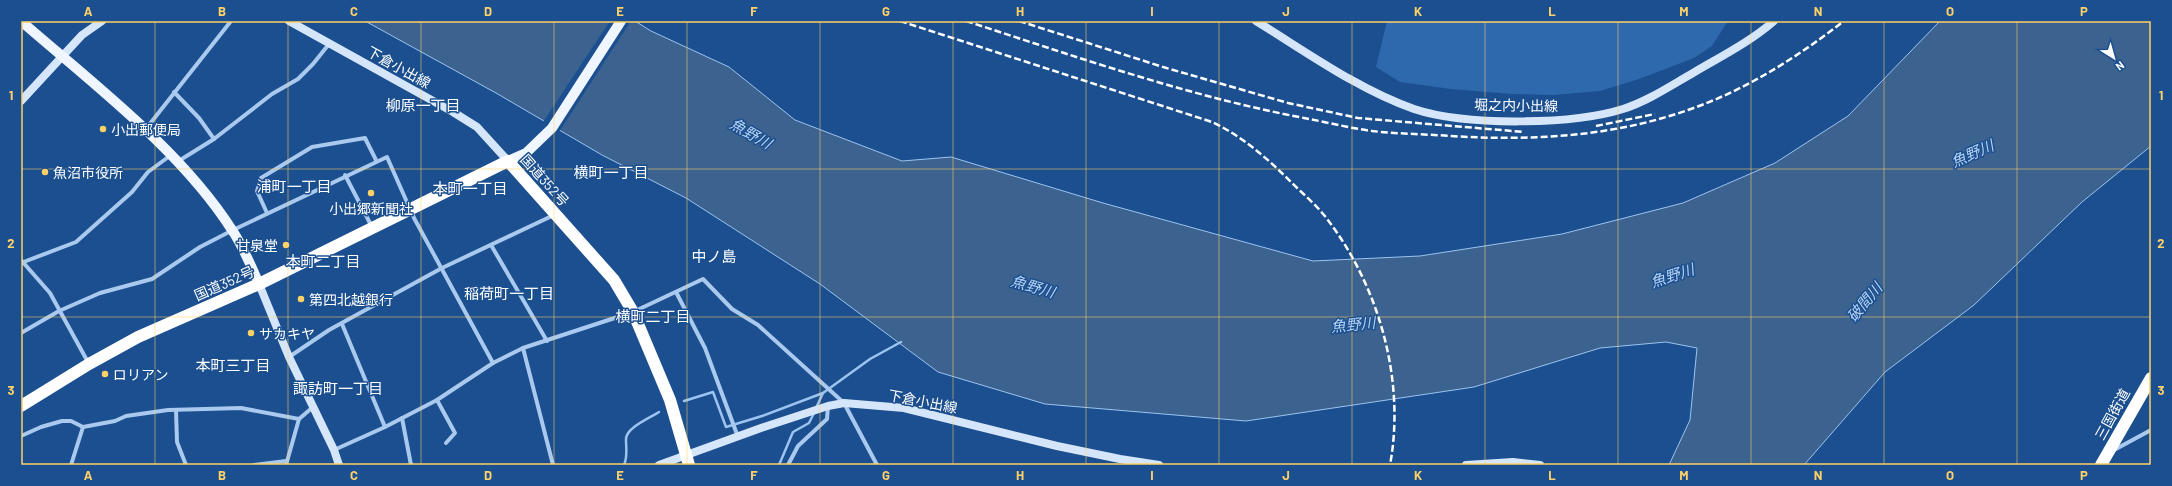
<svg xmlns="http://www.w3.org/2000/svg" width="2172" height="486" font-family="Barlow,'Noto Sans JP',sans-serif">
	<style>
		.green { fill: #2e69ad }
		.water { fill: #3c6290; stroke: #9cc4f0 }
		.pier { fill: #1b4f8f }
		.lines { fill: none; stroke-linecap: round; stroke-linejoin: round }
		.stream { stroke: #9cc4f0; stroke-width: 2.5 }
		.street { stroke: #a9c9ee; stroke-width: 4 }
		.secondary { stroke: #d6e6fa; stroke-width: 8 }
		.primary { stroke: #f0f6ff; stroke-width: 10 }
		.highway { stroke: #fff; stroke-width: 12 }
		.rail { stroke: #fff; stroke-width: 2.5; stroke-dasharray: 7 3; stroke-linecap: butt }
		.grid { fill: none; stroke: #ffd166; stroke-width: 1; stroke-opacity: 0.55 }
		.poi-dot { fill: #ffd166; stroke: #1b4f8f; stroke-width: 1.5 }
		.labels { text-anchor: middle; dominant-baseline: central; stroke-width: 3; stroke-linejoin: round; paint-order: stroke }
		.street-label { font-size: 14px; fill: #fff; stroke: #1b4f8f }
		.poi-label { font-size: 14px; fill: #fff; stroke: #1b4f8f; text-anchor: start }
		.neighbourhood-label { font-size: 15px; fill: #fff; stroke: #1b4f8f }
		.water-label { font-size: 15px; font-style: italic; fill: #b5d3f5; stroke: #1b4f8f }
		.neatline { fill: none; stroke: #ffd166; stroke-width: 1.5 }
		.grid-label { font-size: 13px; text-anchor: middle; font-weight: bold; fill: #ffd166 }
	</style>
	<rect width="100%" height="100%" fill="#1b4f8f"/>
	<!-- green -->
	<path class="green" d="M1387,21H1728L1712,46L1694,58L1639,79L1600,91L1553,95L1512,94L1451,89L1400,82L1376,67Z"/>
	<!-- water -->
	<path class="water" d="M365,21H635L651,31L729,67L795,120L902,161L951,157L1103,203L1313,261L1420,256L1562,234L1683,203L1775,163L1848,116L1940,21H2151V146L2082,202L1974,305L1885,372L1804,465H1669L1690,420L1697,348L1666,342L1600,348L1474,387L1246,421L1045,404L938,372L820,284L686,198L602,155L496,93Z"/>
	<!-- pier -->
	<path class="pier" d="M610,21H631L559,132L543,122Z"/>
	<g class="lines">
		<!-- stream -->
		<g class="stream">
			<path d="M684,401L713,392L726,427L762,416L823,393L870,359L901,342"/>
			<path d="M816,408L823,393"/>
			<path d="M624,465C628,456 626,449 626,440C625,428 650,418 659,412"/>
			<path d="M779,465L793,432L809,423L814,413"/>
		</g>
		<!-- street -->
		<g class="street">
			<path d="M174,92L199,118L214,139"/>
			<path d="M145,130L231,21"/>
			<path d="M177,162L214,139L272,94L298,79L313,64L329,44"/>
			<path d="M345,175L372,227"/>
			<path d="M267,213L257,191L261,178L312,147L365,138L376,160"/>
			<path d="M491,245L547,341"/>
			<path d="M21,260L50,293L89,364"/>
			<path d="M21,263L76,242L132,192L148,172L171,155"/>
			<path d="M676,292L705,348L738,437"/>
			<path d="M342,324L385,427"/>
			<path d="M21,333L59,311L100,293L152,279L200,247L233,230L387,157L414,218L493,363"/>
			<path d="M523,348L553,465"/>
			<path d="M289,357L329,330L442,268L554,215"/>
			<path d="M437,400L455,433L446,443"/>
			<path d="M176,410L177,442L186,465"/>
			<path d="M402,418L411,465"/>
			<path d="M21,436L41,427L62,421H71L83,427L115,421L126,416L168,410L241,408L299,419"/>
			<path d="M334,450L385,427L437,400L493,363L523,348L633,312L703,279L732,309L758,325L844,403L877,465"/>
			<path d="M2114,450L2151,430"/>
			<path d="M71,465L83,427"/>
			<path d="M254,465L286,461"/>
			<path d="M286,465L299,419L313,407"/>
			<path d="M788,465L798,446L827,419L828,406"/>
		</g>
		<!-- secondary -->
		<g class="secondary">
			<path d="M289,21L453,112L477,127L508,161"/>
			<path d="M1256,21C1305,51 1359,90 1414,109C1465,126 1572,125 1623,109C1648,101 1670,86 1693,73C1720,57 1750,42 1774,21"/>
			<path d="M21,101L82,35L102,21"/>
			<path d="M259,284L289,357L334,450L339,465"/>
			<path d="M659,465L761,428L828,406L844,403L904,408L1057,446L1120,459L1159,465"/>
			<path d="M1466,465L1513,462L1540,465"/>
		</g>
		<!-- primary -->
		<g class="primary">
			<path d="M21,21C92,83 181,150 232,230C243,246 251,266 259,284"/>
			<path d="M508,161L526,153L552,128L621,21"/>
		</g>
		<!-- highway -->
		<g class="highway">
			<path d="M21,406L89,364L138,337L259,284L508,161L614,280L633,312L670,400L689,465"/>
			<path d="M2101,465L2151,378"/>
		</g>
		<!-- rail -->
		<g class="rail">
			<path d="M900,21L1212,122C1242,136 1268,159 1291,182C1302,193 1314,203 1324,215C1378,283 1406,379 1390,465"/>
			<path d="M966,21C1077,57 1188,96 1304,118C1326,122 1349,128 1372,131C1398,134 1424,134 1450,136C1531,141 1611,137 1688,110C1746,90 1796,58 1844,21"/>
			<path d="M1019,21L1163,67L1288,103L1358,118L1524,132"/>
			<path d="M1596,126L1655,114"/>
		</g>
	</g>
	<!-- grid -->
	<path class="grid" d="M155,21V465M288,21V465M421,21V465M554,21V465M687,21V465M820,21V465M953,21V465M1086,21V465M1219,21V465M1352,21V465M1485,21V465M1618,21V465M1751,21V465M1884,21V465M2017,21V465M21,169H2151M21,317H2151"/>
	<!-- markers -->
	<g class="poi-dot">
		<circle cx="103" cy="129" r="4"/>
		<circle cx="45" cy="172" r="4"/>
		<circle cx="371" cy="193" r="4"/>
		<circle cx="286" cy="245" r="4"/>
		<circle cx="301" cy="299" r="4"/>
		<circle cx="251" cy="333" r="4"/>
		<circle cx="105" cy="374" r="4"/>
	</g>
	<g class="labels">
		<!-- street labels -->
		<g class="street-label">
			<text transform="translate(399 67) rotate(29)">下倉小出線</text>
			<text transform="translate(1516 105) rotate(1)">堀之内小出線</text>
			<text transform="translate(545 180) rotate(48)">国道352号</text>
			<text transform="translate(224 283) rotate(-24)">国道352号</text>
			<text transform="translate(923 401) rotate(11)">下倉小出線</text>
			<text transform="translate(2112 414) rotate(-61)">三国街道</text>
		</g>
		<!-- poi labels -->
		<g class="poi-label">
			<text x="111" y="129">小出郵便局</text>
			<text x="53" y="172">魚沼市役所</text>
			<text x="371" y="208" text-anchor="middle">小出郷新聞社</text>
			<text x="278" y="245" text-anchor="end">甘泉堂</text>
			<text x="309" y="299">第四北越銀行</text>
			<text x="259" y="333">サカキヤ</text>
			<text x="113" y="374">ロリアン</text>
		</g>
		<!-- neighbourhood labels -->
		<g class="neighbourhood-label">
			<text x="423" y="105">柳原一丁目</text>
			<text x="611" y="172">横町一丁目</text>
			<text x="294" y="186">浦町一丁目</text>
			<text x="470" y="188">本町一丁目</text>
			<text x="714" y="256">中ノ島</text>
			<text x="323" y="261">本町二丁目</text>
			<text x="509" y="293">稲荷町一丁目</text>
			<text x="653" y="316">横町二丁目</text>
			<text x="233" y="365">本町三丁目</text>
			<text x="338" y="388">諏訪町一丁目</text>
		</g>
		<!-- water labels -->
		<g class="water-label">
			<text transform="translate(751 133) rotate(30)">魚野川</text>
			<text transform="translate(1972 153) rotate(-24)">魚野川</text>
			<text transform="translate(1672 275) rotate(-18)">魚野川</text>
			<text transform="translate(1033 286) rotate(16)">魚野川</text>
			<text transform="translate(1864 302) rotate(-50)">破間川</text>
			<text transform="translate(1353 324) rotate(-6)">魚野川</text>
		</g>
	</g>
	<!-- border -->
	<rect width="2172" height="486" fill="none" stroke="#1b4f8f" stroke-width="44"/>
	<!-- north arrow -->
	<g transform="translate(2114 58) rotate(143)" stroke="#1b4f8f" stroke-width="3" paint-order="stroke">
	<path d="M0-3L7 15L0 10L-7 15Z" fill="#ffffff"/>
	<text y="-6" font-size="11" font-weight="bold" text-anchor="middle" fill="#ffffff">N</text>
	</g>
	<rect x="22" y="22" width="2128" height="442" class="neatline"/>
	<g class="grid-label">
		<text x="88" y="16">A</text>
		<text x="222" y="16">B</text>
		<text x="354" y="16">C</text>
		<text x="488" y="16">D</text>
		<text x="620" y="16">E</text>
		<text x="754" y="16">F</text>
		<text x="886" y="16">G</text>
		<text x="1020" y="16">H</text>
		<text x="1152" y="16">I</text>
		<text x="1286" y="16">J</text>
		<text x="1418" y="16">K</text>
		<text x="1552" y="16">L</text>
		<text x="1684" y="16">M</text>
		<text x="1818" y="16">N</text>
		<text x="1950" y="16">O</text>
		<text x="2084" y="16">P</text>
		<text x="11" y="100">1</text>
		<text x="2161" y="100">1</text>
		<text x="11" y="248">2</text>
		<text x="2161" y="248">2</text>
		<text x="11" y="395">3</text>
		<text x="2161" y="395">3</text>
		<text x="88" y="480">A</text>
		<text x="222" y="480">B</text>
		<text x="354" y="480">C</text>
		<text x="488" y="480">D</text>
		<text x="620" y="480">E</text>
		<text x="754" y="480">F</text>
		<text x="886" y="480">G</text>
		<text x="1020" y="480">H</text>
		<text x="1152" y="480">I</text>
		<text x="1286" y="480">J</text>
		<text x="1418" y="480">K</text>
		<text x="1552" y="480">L</text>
		<text x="1684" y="480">M</text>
		<text x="1818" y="480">N</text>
		<text x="1950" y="480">O</text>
		<text x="2084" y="480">P</text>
	</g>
</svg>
